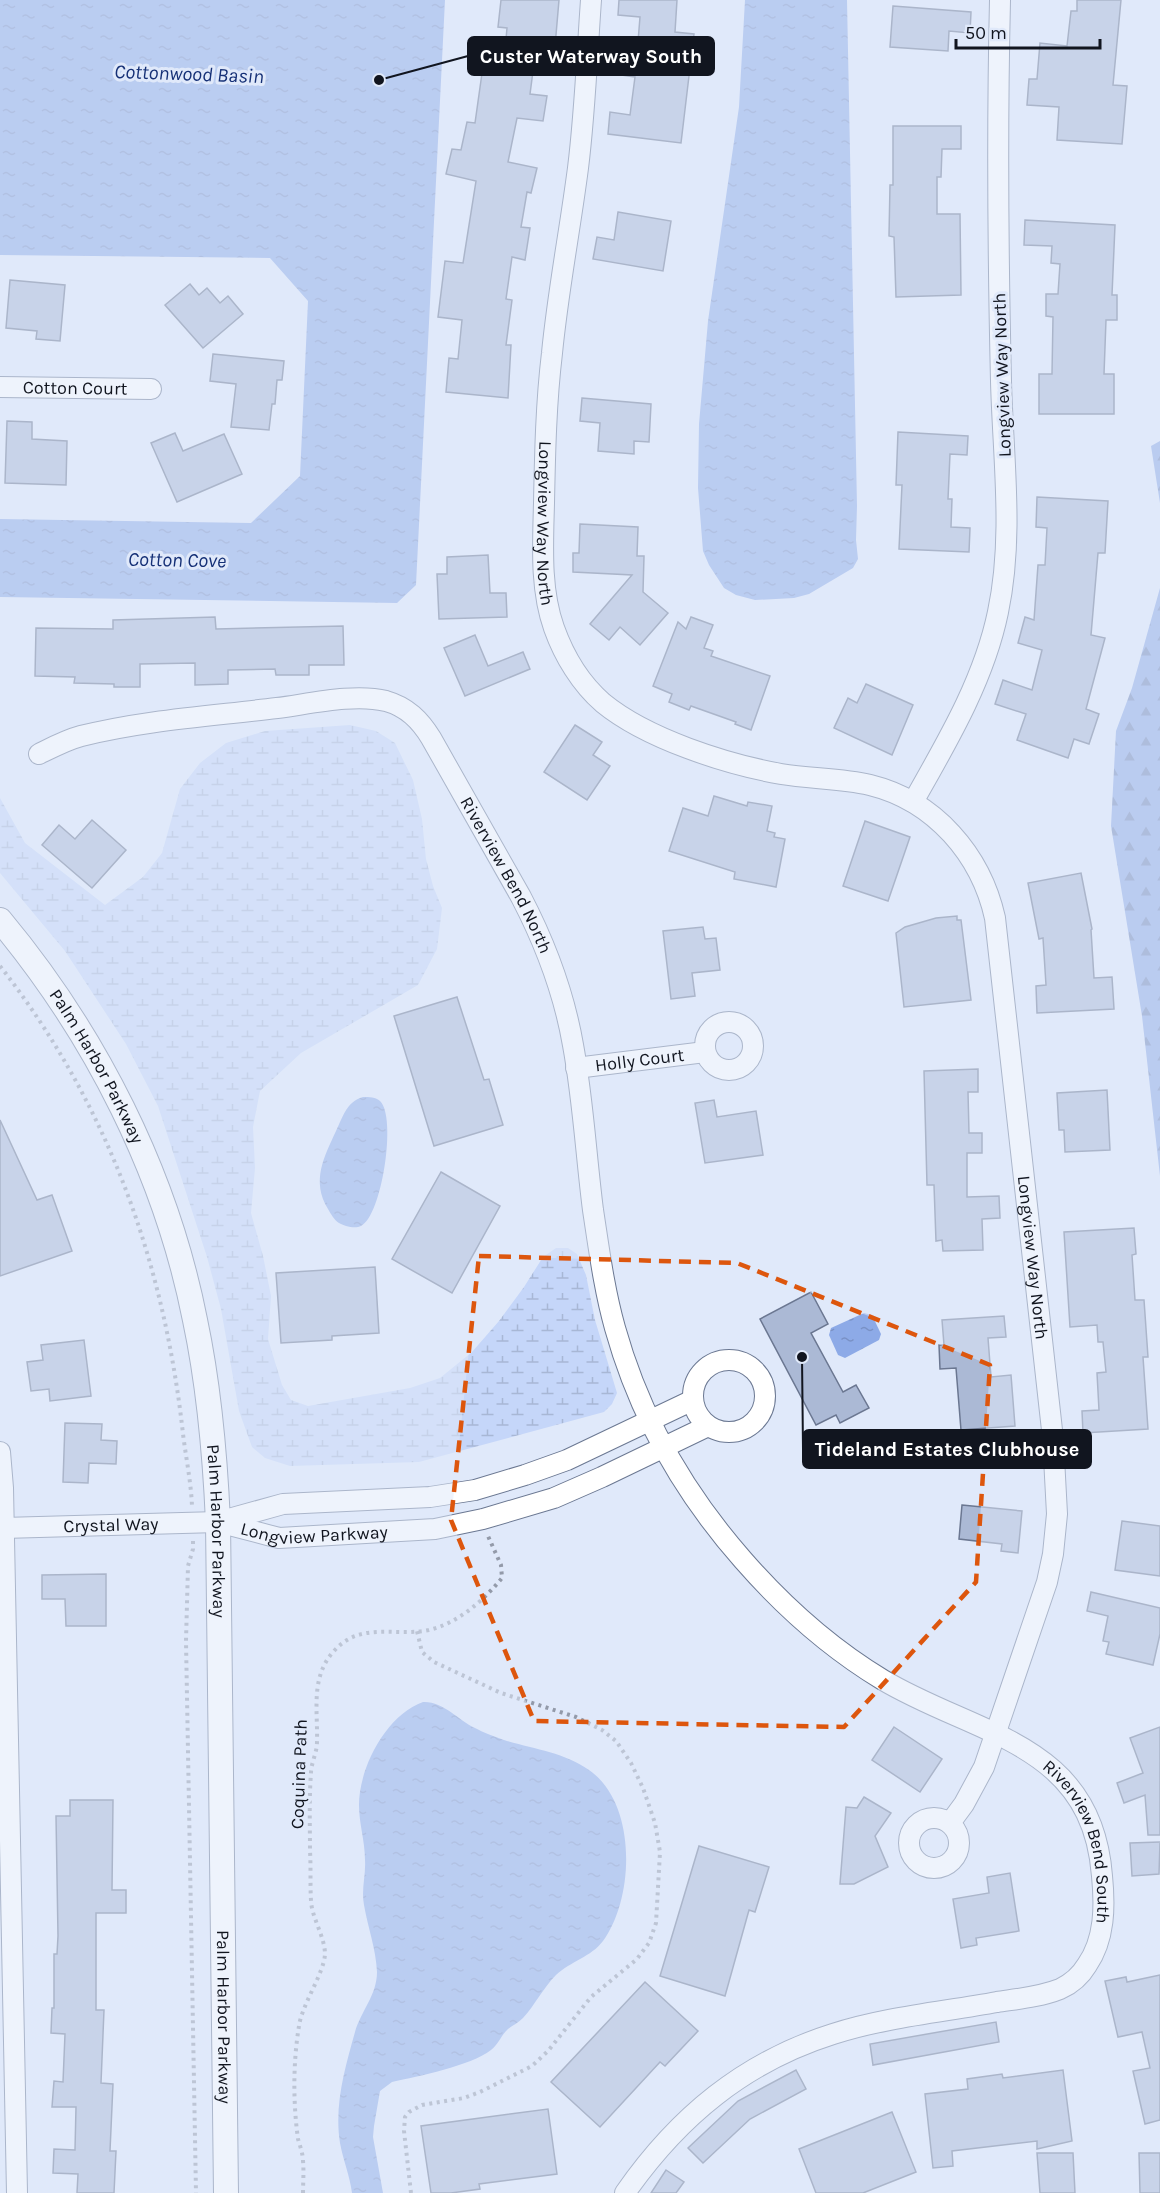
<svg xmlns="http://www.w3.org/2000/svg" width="1160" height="2193" font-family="Karla,sans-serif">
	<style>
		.forest { fill: url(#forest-firs) }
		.wetland { fill: url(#wetland-marsh) }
		.water { fill: url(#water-ripples) }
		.building { fill: #abb9d5; stroke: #6b7791; stroke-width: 1.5 }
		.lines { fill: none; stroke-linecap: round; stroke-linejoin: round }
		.minor-casing { stroke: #6b7892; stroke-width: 22 }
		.tertiary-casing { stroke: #6b7892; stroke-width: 26 }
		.path { stroke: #939aa9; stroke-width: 4; stroke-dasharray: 3 4.5; stroke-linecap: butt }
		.minor { stroke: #fff; stroke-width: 20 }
		.tertiary { stroke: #fff; stroke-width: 24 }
		.marked { fill: none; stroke: #dd560d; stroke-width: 4.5; stroke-dasharray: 12 8; stroke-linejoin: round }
		.labels { text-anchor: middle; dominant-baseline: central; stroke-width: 6; stroke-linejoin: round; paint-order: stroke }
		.street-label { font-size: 18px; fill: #11151f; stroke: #e0e9fa }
		.water-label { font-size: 20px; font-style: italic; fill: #153076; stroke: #e0e9fa }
		.leader { fill: none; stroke: #11151f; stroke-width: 2 }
		.callout-dot { fill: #11151f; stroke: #e0e9fa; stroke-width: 2 }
		.callout { fill: #11151f; stroke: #11151f; stroke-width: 2 }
		.callout-label { font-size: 20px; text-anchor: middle; font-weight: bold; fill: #fff }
	</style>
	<defs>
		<pattern id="forest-firs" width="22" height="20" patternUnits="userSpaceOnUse" patternTransform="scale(1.5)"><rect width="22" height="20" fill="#8ca8e5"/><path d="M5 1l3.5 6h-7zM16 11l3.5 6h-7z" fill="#7188b9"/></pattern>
		<pattern id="wetland-marsh" width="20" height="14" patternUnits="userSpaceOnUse" patternTransform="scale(1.5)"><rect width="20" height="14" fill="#c5d6f9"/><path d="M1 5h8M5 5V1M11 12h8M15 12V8" fill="none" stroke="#a8b7d5"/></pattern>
		<pattern id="water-ripples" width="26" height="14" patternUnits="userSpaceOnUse" patternTransform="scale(1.5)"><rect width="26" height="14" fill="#8daae7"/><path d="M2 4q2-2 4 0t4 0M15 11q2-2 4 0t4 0" fill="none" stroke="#7991c6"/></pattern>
	</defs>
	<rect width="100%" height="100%" fill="#e0e9fa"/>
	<!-- forest -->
	<g class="forest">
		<path d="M1160,441V503L1151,446Z"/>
		<path d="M1160,588V1176L1142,1016L1111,826L1116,731L1132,688Z"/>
	</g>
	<!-- wetland -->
	<path class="wetland" d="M350,725L376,731L395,743L413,780L422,819L426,859L433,886L442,908L437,949L418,985L301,1053L260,1091L253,1127L255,1168L251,1213L263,1256L271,1296L268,1339L282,1385L291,1400L308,1406L410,1388L440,1378L472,1352L499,1321L524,1287L543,1257L556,1248H568L577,1254L586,1275L595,1320L617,1393L612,1404L604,1412L419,1462L290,1466L265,1458L252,1447L239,1411L221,1309L207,1257L158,1106L126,1044L65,951L0,873V798L25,843L105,905L143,877L162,853L180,789L200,763L226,743L265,731Z"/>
	<!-- water -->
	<g class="water">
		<path d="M0,0H445L416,585L397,603L0,597V519L251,523L300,476L308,301L270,258L0,255Z"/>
		<path d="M745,0H847L857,506L856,540L858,559L853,568L809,594L794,598L755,600L736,595L724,588L709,565L703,551L698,488L699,424L708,321L739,107Z"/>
		<path d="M363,1097C369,1097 376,1097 380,1101C397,1117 382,1216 361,1226C355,1229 344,1226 339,1223C334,1220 331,1214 328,1209C311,1181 324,1157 336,1131C343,1117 346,1102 363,1097Z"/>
		<path d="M864,1313L872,1315L881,1334L879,1340L845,1358L838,1355L829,1335L831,1328Z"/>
		<path d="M423,1702C443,1701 458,1720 475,1728C484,1733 494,1736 504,1740C533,1749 564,1752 589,1770C637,1803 635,1897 603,1941C591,1957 571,1961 556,1975C543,1988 535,2005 523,2018C518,2023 513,2025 508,2029C501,2035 499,2044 491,2050C470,2066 419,2076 392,2082L380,2091L374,2126L373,2137L383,2193H352C350,2176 343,2160 340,2143C334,2105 345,2068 355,2032C361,2011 377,1995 377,1972C376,1949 368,1928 364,1905C361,1890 366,1875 365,1860C365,1841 359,1824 359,1805C359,1768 386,1715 423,1702Z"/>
	</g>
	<!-- building -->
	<g class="building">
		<path d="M501,0H559L554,58L535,56L530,94L547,96L543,121L517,118L508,162L537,168L531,193L527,192L521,227L530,228L525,260L512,257L506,299L512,300L506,345H511L508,398L446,392L449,358L458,359L462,320L438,317L445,261L463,263L476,181L446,174L452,149L461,150L467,122L475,123L484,59L504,62L507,28L498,27Z"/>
		<path d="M619,0H677L675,32L694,34L681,143L608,134L610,112L630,115L635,77L615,74L617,52L637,54L640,17L618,15Z"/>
		<path d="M1077,0H1121L1113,85L1127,86L1122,144L1057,140L1059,107L1027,105L1029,79H1037L1040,43L1067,46L1071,11H1077Z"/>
		<path d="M893,6L971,12L970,33L949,31L948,51L890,47Z"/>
		<path d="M893,126H961V149H942L941,177H937V214H960L961,295L896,297L894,237L889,236L890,185H893Z"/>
		<path d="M618,212L671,221L663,271L593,259L597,237L614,240Z"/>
		<path d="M1025,220L1115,225L1112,295H1117V320H1106L1104,374H1114V414H1039V374H1052L1053,317L1046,316V294H1058L1060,264L1051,263L1052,246L1024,245Z"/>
		<path d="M10,280L65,285L60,341L36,339L37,331L6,328Z"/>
		<path d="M190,284L199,295L207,288L220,303L228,296L243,314L203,348L165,305Z"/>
		<path d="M213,354L284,361L282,380H277L275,404H272L269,430L231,427L236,384L210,381Z"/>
		<path d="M582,398L651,404L649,442L634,441V454L598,451L600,423L580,421Z"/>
		<path d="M7,421L32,422V439L67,441L66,485L5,483Z"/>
		<path d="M898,432L968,436L967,455L950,454L948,499H952L951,527L970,528L969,552L899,549L902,485H896Z"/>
		<path d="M175,433L183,451L224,434L242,474L177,502L151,443Z"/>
		<path d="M1037,497L1108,501L1105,553H1098L1091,635L1105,638L1086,709L1099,714L1089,744L1074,739L1068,758L1017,740L1026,714L995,704L1003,680L1032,690L1042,650L1018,643L1025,617L1034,620L1038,565H1045L1047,528L1036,527Z"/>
		<path d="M580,524L638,527L637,556H644L643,592L668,613L640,645L620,627L609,640L590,624L632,575L573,572V553H579Z"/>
		<path d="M488,555L490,593H506L507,617L439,619L437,574H447V557Z"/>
		<path d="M215,617L216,629L343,626L344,665H309V675H276L275,669L228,670V684L195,685V663L140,664V687H114V684L74,683L75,677L35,676L36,628L113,629V620Z"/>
		<path d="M691,617L713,625L704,648L713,651L711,656L770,676L751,730L735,724L736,722L691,706L689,710L669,702L672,694L653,686L678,622L686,629Z"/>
		<path d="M475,635L488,666L523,652L530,669L465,696L444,648Z"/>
		<path d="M866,684L913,705L892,755L834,728L848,698L857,703Z"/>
		<path d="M575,725L602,742L593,755L610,766L587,800L544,772Z"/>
		<path d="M714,796L747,806L748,802L772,806L767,831L775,833L774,837L785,839L776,887L734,879L735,872L669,851L683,808L708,816Z"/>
		<path d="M92,820L126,850L92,888L42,845L59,825L75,839Z"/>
		<path d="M865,821L910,837L888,901L843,886Z"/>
		<path d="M1081,873L1092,929L1091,930L1094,978L1112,977L1114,1009L1037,1013L1036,986L1046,985L1043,938L1039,939L1028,883Z"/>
		<path d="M957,916V920H961L971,1000L904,1007L896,933L905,927L936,918Z"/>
		<path d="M703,927L705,939L716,938L720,970L692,973L695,996L671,999L663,931Z"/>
		<path d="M457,997L484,1080L489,1079L503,1125L434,1146L394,1016Z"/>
		<path d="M978,1069V1092H968L969,1133H982V1153H967V1197L999,1196L1000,1218L982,1219L983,1250L943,1251L942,1240L936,1241L934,1185H927L924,1071Z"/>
		<path d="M1107,1090L1110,1150L1065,1152L1064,1130H1059L1057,1093Z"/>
		<path d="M714,1100L717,1117L756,1111L763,1155L705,1163L695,1103Z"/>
		<path d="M0,1120L37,1200L52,1195L72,1251L0,1276Z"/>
		<path d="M441,1172L500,1206L452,1293L392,1259Z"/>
		<path d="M1134,1228L1136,1254L1132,1255L1135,1300H1144L1148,1357H1143L1148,1429L1083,1433L1082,1411L1099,1410L1097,1373L1106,1372L1103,1342H1098L1097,1325L1070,1327L1064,1232Z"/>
		<path d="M375,1267L379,1333L332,1336V1340L281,1343L276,1273Z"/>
		<path d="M811,1292L828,1324L811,1333L843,1392L856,1385L869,1408L840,1423L836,1415L816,1425L760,1319Z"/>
		<path d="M1004,1316L1006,1337L988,1338L991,1377L1011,1375L1015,1426L961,1430L956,1368L940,1369L939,1345H944L942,1320Z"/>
		<path d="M84,1340L91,1396L50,1401L49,1389L31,1391L27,1362L43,1360L41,1345Z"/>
		<path d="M65,1423L102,1424L101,1440L117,1441L116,1464L89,1463L88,1483L63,1482Z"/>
		<path d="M962,1505L1022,1511L1018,1553L1001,1551L1002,1544L959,1539Z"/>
		<path d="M1122,1521L1160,1526V1576L1115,1570Z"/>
		<path d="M106,1574V1626H66L65,1599H42V1575Z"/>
		<path d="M1091,1592L1160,1608V1634L1153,1665L1106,1654L1109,1642L1103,1641L1108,1616L1087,1611Z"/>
		<path d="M894,1727L942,1759L920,1792L872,1760Z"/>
		<path d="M1160,1727V1835H1148L1145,1795L1124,1803L1117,1783L1143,1773L1130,1738Z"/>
		<path d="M864,1797L891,1813L875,1836L888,1867L854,1884H840L846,1807L857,1808Z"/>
		<path d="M70,1800H113L112,1890H126V1913H96V2010H104L101,2083L113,2084L110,2151H116L114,2193H77L78,2174L53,2173L54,2149L75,2150L76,2107H52L54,2081L63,2082L65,2034L51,2033L52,2008H54V1954H57L58,1936L56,1816H70Z"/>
		<path d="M1160,1842L1159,1874L1132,1876L1130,1843Z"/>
		<path d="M699,1846L769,1867L755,1912L749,1910L725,1996L660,1976Z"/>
		<path d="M1010,1873L1019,1931L976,1938L977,1945L961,1948L953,1899L989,1893L987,1877Z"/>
		<path d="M1160,1975V2120L1145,2124L1133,2071L1150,2068L1142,2032L1118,2037L1105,1981L1126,1977L1127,1982Z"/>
		<path d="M645,1982L698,2031L665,2066L660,2062L600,2127L551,2082Z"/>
		<path d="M996,2022L999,2042L873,2065L870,2044Z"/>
		<path d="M796,2070L806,2089L750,2119L703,2163L688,2148L738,2101Z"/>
		<path d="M1063,2070L1072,2141L1037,2149V2141L952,2151L953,2166L933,2168L925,2094L968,2089L967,2079L1002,2074L1003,2078Z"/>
		<path d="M548,2109L557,2174L479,2184L480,2189L451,2193H431L421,2126Z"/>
		<path d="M892,2112L916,2172L863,2193H816L799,2149Z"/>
		<path d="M1037,2153H1073L1075,2193H1040Z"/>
		<path d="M1139,2153H1160V2193H1140Z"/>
		<path d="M666,2170L684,2182L676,2193H651Z"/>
	</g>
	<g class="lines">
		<defs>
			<g id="minor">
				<path id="s1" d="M591,0C587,56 585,112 578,168C570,230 558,291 552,353C546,403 545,453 544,503C543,544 540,589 554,628C564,656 581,684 603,703C647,739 726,764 781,774C810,779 841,778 870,785C935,801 981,855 995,918L1053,1439L1057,1514L1053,1554L1047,1582L984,1767L964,1804L950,1823"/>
				<path id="s2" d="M0,387L151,389"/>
				<path id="s3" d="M39,754C53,747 66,740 81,736C145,720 212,716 277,708C309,704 354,693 386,701C407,707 420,720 431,738L521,897C545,943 564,993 573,1045C583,1099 586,1155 593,1210C599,1249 604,1289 615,1328C639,1414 684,1493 743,1560C784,1607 830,1648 883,1680C977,1736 1092,1742 1102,1876C1105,1906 1105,1939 1087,1965C1081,1975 1071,1984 1060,1989C1040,1997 1017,1999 997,2002C943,2012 886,2017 833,2034C744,2062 678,2117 625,2193"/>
				<path d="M913,802C947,742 984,680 998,612C1014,536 1003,459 1001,381C998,254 997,127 1000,0"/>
				<circle cx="729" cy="1046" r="24"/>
				<path id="s4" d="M576,1068L705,1052"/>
				<circle cx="729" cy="1396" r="36"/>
				<path d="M0,1452L3,1488L17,2193"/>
				<path id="s5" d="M218,1522L279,1538L435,1529L483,1519L554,1498L602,1477L708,1426"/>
				<path id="s6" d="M3,1528L218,1522L283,1504L430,1497L475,1490L525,1475L567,1460L693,1400"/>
				<circle cx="934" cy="1843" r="25"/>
			</g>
			<g id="tertiary">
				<path id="s7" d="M0,920C95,1034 166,1173 195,1320C209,1386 215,1454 218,1522L226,2193"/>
			</g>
		</defs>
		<!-- minor casing -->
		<use href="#minor" class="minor-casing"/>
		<!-- tertiary casing -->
		<use href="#tertiary" class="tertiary-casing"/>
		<!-- path -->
		<g class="path">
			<path d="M0,966C108,1104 164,1262 183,1434C186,1458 191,1482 192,1506"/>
			<path d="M193,1541V1549L188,1566L186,1641L196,2193"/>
			<path d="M303,2193C303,2183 304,2172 303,2161C303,2154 300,2146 298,2139C293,2103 293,2062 299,2026C302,2004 325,1972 325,1953C324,1935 312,1918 311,1901C310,1884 311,1867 310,1851C310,1825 309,1799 311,1773C311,1763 317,1753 317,1742C318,1711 310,1677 334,1651C360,1621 396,1637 429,1630C458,1623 483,1601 502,1578L501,1565L488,1536"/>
			<path d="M411,2193L404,2131L405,2117L409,2112L422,2105L464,2098L480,2092L532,2066L548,2051L591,1997L637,1959L649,1943L656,1923L660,1852L655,1823L643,1788L631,1763L616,1741L602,1730L576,1717L501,1693L434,1662L422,1652L417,1631"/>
		</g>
		<!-- minor -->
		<use href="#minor" class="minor"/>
		<!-- tertiary -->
		<use href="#tertiary" class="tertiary"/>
	</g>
	<!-- marked area -->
	<path d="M0 0H1160V2193H0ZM479,1256L737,1263L990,1365L976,1582L844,1727L534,1721L451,1520Z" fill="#e0e9fa" fill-opacity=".55" fill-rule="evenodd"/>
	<path class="marked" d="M479,1256L737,1263L990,1365L976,1582L844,1727L534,1721L451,1520Z"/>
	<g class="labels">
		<!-- street labels -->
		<g class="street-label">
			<text transform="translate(1002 375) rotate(-92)">Longview Way North</text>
			<text stroke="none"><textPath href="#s2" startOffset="75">Cotton Court</textPath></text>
			<text stroke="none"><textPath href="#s1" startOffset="526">Longview Way North</textPath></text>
			<text stroke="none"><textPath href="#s3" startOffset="570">Riverview Bend North</textPath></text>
			<text stroke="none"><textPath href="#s4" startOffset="64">Holly Court</textPath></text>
			<text stroke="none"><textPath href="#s7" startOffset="176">Palm Harbor Parkway</textPath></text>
			<text stroke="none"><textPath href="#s1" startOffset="1539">Longview Way North</textPath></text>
			<text stroke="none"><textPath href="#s6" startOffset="108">Crystal Way</textPath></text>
			<text stroke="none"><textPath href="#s5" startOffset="98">Longview Parkway</textPath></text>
			<text stroke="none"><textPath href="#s7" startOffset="662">Palm Harbor Parkway</textPath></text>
			<text transform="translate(299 1774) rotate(-88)">Coquina Path</text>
			<text stroke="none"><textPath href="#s3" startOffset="1764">Riverview Bend South</textPath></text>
			<text stroke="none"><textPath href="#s7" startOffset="1148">Palm Harbor Parkway</textPath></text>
		</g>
		<!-- water labels -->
		<g class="water-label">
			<text transform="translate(189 74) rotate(2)">Cottonwood Basin</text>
			<text transform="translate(177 560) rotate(1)">Cotton Cove</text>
		</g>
	</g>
	<!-- callouts -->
	<path class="leader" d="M379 80L468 56M802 1357L803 1449"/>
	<g class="callout-dot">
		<circle cx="379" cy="80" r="6"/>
		<circle cx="802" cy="1357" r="6"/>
	</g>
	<g class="callout">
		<rect x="468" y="37" width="246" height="38" rx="6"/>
		<rect x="803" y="1430" width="288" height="38" rx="6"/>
	</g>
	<g class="callout-label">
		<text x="591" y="63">Custer Waterway South</text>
		<text x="947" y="1456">Tideland Estates Clubhouse</text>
	</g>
	<!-- scale -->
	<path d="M956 39v9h144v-9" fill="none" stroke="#11151f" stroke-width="3"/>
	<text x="965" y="39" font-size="18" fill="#11151f" stroke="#e0e9fa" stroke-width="4.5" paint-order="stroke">50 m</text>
</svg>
